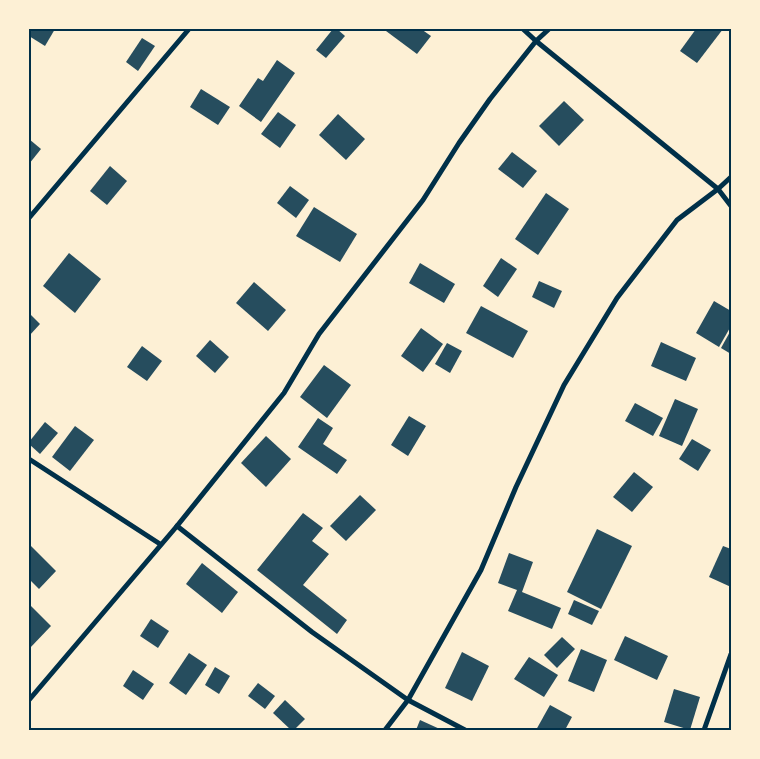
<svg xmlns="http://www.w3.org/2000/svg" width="760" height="759" font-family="Mulish,sans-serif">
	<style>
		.building { fill: #264d5e }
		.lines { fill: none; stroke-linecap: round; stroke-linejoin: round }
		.minor { stroke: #003049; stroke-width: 5 }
		.neatline { fill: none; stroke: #003049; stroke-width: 2 }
	</style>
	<rect width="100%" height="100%" fill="#fdf0d5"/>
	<!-- building -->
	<g class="building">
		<path d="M32,29H55L45,46L29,36Z"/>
		<path d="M333,29H337L345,36L326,58L316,50Z"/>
		<path d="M388,29H421L431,36L417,54L386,31Z"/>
		<path d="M696,29H723L697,63L680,51Z"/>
		<path d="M142,38L155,46L138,71L126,62Z"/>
		<path d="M277,60L295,73L261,122L239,106L258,78L263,81Z"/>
		<path d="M201,89L230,107L218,125L190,107Z"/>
		<path d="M564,101L584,120L559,146L539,126Z"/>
		<path d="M278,112L296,125L280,148L261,134Z"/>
		<path d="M338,114L365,139L346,160L319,135Z"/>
		<path d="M29,139L41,149L29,164Z"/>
		<path d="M512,152L537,171L523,188L498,169Z"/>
		<path d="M110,166L127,181L107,205L90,191Z"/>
		<path d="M290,186L309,200L296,218L277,203Z"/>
		<path d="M546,193L569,209L538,255L515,239Z"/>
		<path d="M314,207L357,234L340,262L296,236Z"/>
		<path d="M69,253L101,279L75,313L43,286Z"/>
		<path d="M501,258L517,269L498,297L483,286Z"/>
		<path d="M420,263L455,284L444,303L409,283Z"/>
		<path d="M539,281L562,291L554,308L532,297Z"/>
		<path d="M254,282L286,310L268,331L236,303Z"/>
		<path d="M714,301L731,311V326L719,347L696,333Z"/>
		<path d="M481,306L528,331L513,358L466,333Z"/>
		<path d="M29,313L40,324L29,336Z"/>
		<path d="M421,328L443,344L423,372L401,356Z"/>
		<path d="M731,330V354L721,348Z"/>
		<path d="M210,340L229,357L215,373L196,356Z"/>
		<path d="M661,342L696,358L686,381L651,366Z"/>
		<path d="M447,343L462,351L450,373L435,364Z"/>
		<path d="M142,346L162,361L147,381L127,367Z"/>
		<path d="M324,365L351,385L327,418L300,397Z"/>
		<path d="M675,399L698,409L682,446L659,436Z"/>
		<path d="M635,403L663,418L653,436L625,421Z"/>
		<path d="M409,416L426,426L408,456L391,445Z"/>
		<path d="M318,418L333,428L323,444L347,460L337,474L298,447Z"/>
		<path d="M45,422L58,433L40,454L29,444V442Z"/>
		<path d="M75,426L94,440L70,471L52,457Z"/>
		<path d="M266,436L291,459L266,487L241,463Z"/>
		<path d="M692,439L711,450L698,471L679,459Z"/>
		<path d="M634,472L653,487L632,512L613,497Z"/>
		<path d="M360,495L376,510L346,541L330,526Z"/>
		<path d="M303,513L323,528L312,541L329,554L303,585L347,620L337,634L257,570Z"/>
		<path d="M597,529L632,546L601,609L567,592Z"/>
		<path d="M29,544L56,571L39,589L29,579Z"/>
		<path d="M723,546L731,549V587L709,577Z"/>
		<path d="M509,553L533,562L522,592L561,608L552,629L508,611L517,590L498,583Z"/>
		<path d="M202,563L238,592L222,613L186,584Z"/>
		<path d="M574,600L599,611L592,625L568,614Z"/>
		<path d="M29,604L51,626L29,649Z"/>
		<path d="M151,619L169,631L158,648L140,636Z"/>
		<path d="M625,636L668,656L657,680L614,660Z"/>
		<path d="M562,637L575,649L557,668L544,655Z"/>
		<path d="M581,649L607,660L594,692L568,681Z"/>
		<path d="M462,652L489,666L472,701L445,688Z"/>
		<path d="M189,653L207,665L186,695L169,683Z"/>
		<path d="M529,657L558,675L544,697L514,679Z"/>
		<path d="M215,667L230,676L219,694L205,685Z"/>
		<path d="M133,670L154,684L143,700L123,686Z"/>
		<path d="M258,683L275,696L265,709L248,696Z"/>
		<path d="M674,689L700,697L690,730L664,722Z"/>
		<path d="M285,700L305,719L294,730H291L273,713Z"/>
		<path d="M550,705L572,717L565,730H536Z"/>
		<path d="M420,720L442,730H416Z"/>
	</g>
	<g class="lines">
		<!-- minor -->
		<g class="minor">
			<path d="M523,29L536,41L718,189L731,206"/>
			<path d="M29,218L189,29"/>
			<path d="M29,459L160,544"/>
			<path d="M177,526L312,632L408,700L465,730"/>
			<path d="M29,700L177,526L284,393L319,334L423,200L459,143L490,99L536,41L549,29"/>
			<path d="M385,730L408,700L481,570L516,487L564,385L617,298L677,220L718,189L731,177"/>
			<path d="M704,730L731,654"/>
		</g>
	</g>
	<!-- border -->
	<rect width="760" height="759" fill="none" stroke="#fdf0d5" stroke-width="60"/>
	<rect x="30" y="30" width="700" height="699" class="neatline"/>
</svg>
